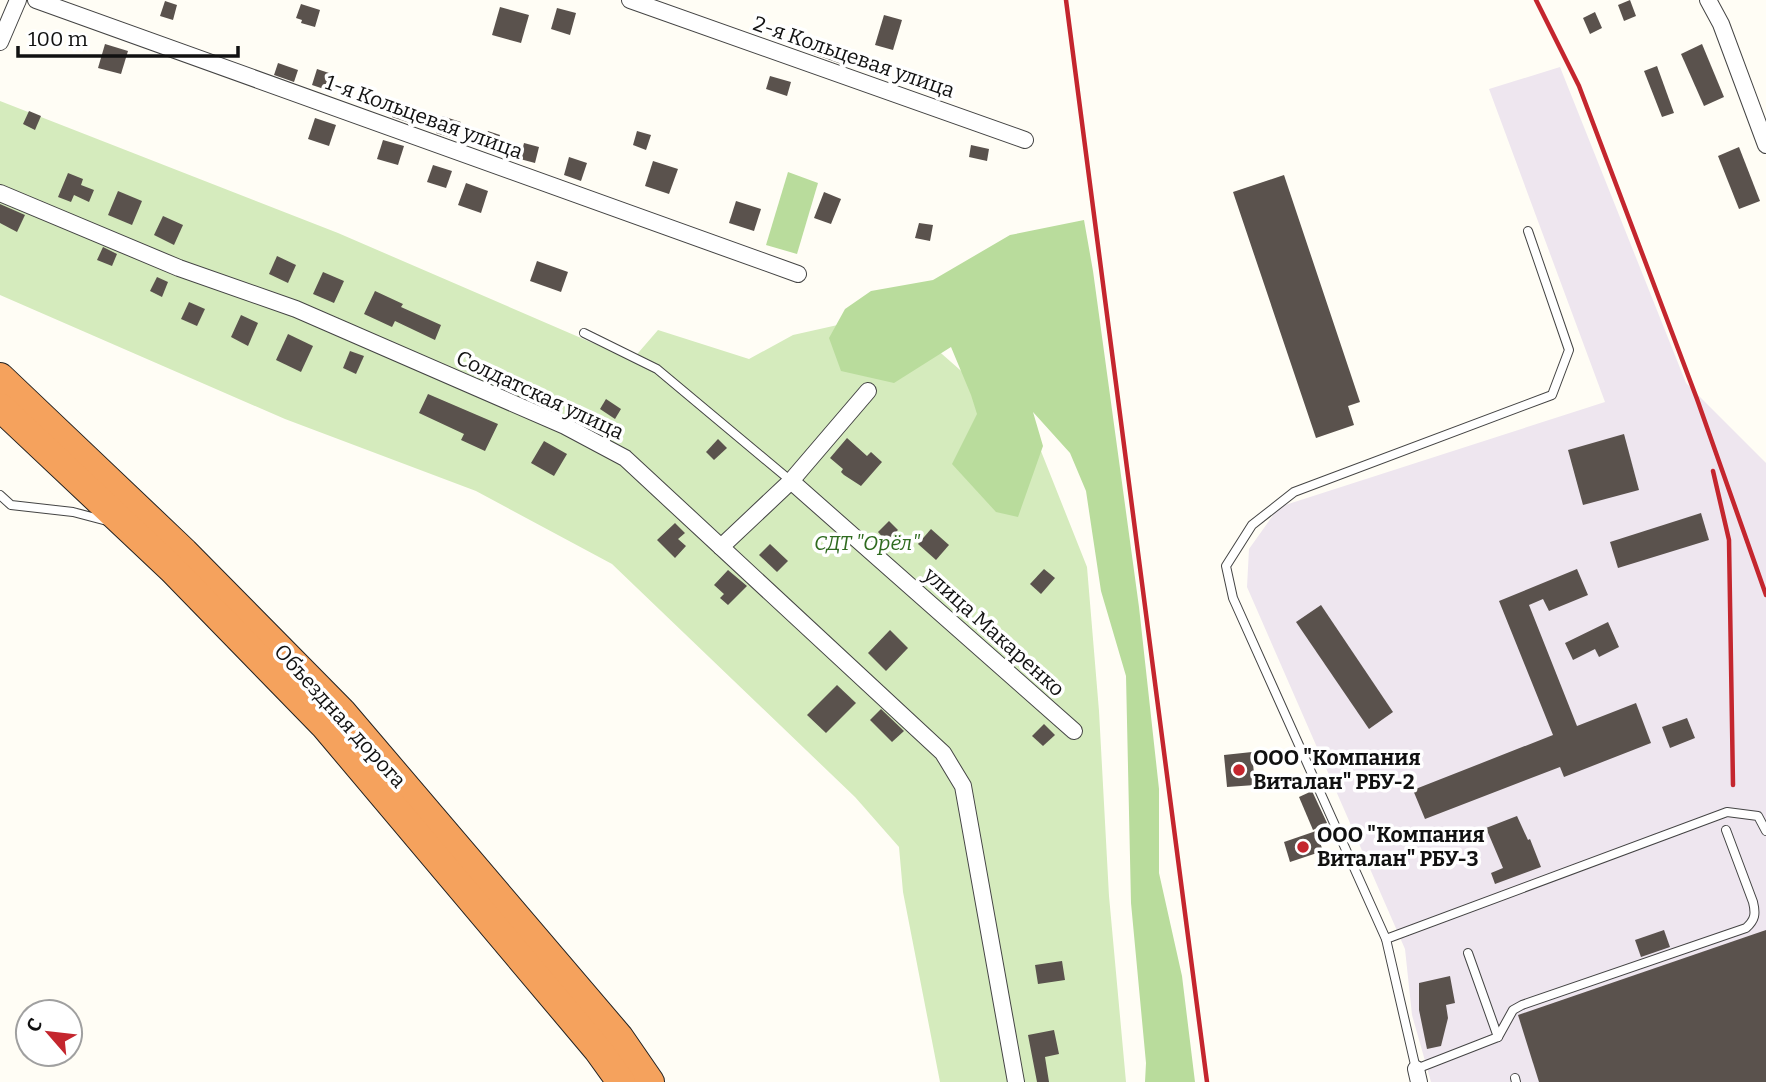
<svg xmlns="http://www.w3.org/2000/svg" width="1766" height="1082" font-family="Bitter,serif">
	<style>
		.industrial { fill: #eee6ef }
		.green { fill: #d5ebbd }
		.forest { fill: #b9dc9c }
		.building { fill: #5a524d }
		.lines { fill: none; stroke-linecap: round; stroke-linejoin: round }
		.lane-casing { stroke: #444; stroke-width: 10 }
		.street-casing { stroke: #444; stroke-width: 18 }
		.highway-casing { stroke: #222; stroke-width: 30 }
		.lane { stroke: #fff; stroke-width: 8 }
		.street { stroke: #fff; stroke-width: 16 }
		.highway { stroke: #f5a25d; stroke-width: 28 }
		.rail { stroke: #c4262e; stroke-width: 4.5 }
		.poi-dot { fill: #c4262e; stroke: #fff; stroke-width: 2.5 }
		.labels { text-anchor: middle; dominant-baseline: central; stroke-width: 7; stroke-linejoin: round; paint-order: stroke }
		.street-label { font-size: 21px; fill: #111; stroke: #fff }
		.park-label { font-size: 21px; font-style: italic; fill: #2f6b1f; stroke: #fff }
		.poi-label { font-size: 21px; font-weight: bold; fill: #111; stroke: #fff; text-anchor: start }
	</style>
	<rect width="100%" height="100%" fill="#fffdf5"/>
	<!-- industrial -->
	<path class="industrial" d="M1560,67L1686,383L1766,463V1082H1431L1412,1015L1405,949L1247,587L1249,549L1279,507L1605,402L1489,89Z"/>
	<!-- green -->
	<path class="green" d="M0,101L338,233L632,360L658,330L749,359L793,335L860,320L900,317L1035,436L1087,567L1099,711L1109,896L1126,1082H940L903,892L899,847L855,797L612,564L476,491L285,419L0,295Z"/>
	<!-- forest -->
	<g class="forest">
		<path d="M788,172L818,183L797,254L766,245Z"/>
		<path d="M1084,220L1093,271L1139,607L1159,789V873L1182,976L1195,1082H1145L1146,1063L1131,903L1126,676L1101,591L1086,491L1070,453L1033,412L1043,446L1018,517L996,512L952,464L977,414L971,395L951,347L894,383L841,371L829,338L845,309L871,291L933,280L1010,235Z"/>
	</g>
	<!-- building -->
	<g class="building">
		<path d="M1630,0L1636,16L1624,21L1618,5Z"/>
		<path d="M165,1L177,5L173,20L160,16Z"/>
		<path d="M301,4L320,10L315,27L301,23L302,20L296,18Z"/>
		<path d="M500,7L529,15L521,43L492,35Z"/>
		<path d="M557,8L576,13L570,35L551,29Z"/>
		<path d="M1595,12L1602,28L1590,34L1583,18Z"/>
		<path d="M884,15L902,20L893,50L875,45Z"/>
		<path d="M105,44L128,51L121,74L98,68Z"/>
		<path d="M1702,44L1724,97L1704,106L1681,54Z"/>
		<path d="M817,46L844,55L841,64L814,54Z"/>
		<path d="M278,63L298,70L294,82L274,75Z"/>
		<path d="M1657,66L1674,113L1662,117L1644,71Z"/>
		<path d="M317,69L335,75L330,91L312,85Z"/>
		<path d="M770,76L791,82L787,96L766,89Z"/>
		<path d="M397,103L415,110L410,123L392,117Z"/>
		<path d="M29,111L41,116L35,130L23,124Z"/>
		<path d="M442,116L461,122L455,139L436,133Z"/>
		<path d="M315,118L336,125L329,146L308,139Z"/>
		<path d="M488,131L500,135L495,151L482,147Z"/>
		<path d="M637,131L651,135L646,150L633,145Z"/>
		<path d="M383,140L404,146L398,165L377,159Z"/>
		<path d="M524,143L539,147L535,163L520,159Z"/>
		<path d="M971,145L989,149L987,161L969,157Z"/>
		<path d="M1739,147L1760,201L1739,209L1718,156Z"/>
		<path d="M569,157L587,163L581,181L564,175Z"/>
		<path d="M653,161L678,169L669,194L645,186Z"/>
		<path d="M433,165L452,171L446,188L427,182Z"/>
		<path d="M68,173L83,179L81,185L94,190L89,202L74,195L71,202L58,197Z"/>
		<path d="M1284,175L1360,402L1348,406L1354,425L1316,438L1233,192Z"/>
		<path d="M466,183L488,191L481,213L458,205Z"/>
		<path d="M118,191L142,201L132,225L108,215Z"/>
		<path d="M824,192L841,199L831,224L814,218Z"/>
		<path d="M736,201L761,209L754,231L729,223Z"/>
		<path d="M0,204L25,215L17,232L0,223Z"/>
		<path d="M163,216L183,225L174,245L154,235Z"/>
		<path d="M919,223L933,225L930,241L915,238Z"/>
		<path d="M103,247L117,254L112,266L97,260Z"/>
		<path d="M277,256L296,265L288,283L269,274Z"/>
		<path d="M537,261L568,272L561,292L530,281Z"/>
		<path d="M323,272L344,281L334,303L313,294Z"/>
		<path d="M157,277L168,282L162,297L150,291Z"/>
		<path d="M375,291L403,304L401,307L441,325L435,340L395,321L392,327L364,314Z"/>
		<path d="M189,302L205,309L197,326L181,319Z"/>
		<path d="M241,315L258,323L248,346L231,337Z"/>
		<path d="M288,334L313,346L301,372L276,360Z"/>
		<path d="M350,351L364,356L356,374L343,368Z"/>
		<path d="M428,394L498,424L485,451L461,440L464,434L419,413Z"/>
		<path d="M606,399L621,409L615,419L600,409Z"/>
		<path d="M1624,434L1639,490L1583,505L1568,450Z"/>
		<path d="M847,438L867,456L871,452L882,462L861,486L844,475L841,472L843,469L830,458Z"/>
		<path d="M718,439L727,448L714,460L706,452Z"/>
		<path d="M544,441L567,454L554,476L531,463Z"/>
		<path d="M1701,513L1709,540L1618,568L1610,542Z"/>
		<path d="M889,521L898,530L886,541L878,532Z"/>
		<path d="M675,523L685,533L678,539L686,546L675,558L657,540Z"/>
		<path d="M931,529L949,545L936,560L918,544Z"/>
		<path d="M770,544L788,561L777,572L759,555Z"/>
		<path d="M1044,569L1055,578L1041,594L1030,584Z"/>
		<path d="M1577,569L1588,595L1549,611L1543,599L1529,605L1577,726L1636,703L1651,743L1564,777L1560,767L1425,819L1413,790L1553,735L1499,601Z"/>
		<path d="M728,570L747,586L728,605L720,598L724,594L714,585Z"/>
		<path d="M1321,605L1393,712L1369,729L1296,622Z"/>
		<path d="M1608,622L1619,647L1599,657L1595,649L1573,660L1565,643Z"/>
		<path d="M890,630L908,648L886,671L868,653Z"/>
		<path d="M837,685L856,703L826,733L807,715Z"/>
		<path d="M881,709L904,731L892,742L870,720Z"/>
		<path d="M1687,718L1695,738L1670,748L1662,727Z"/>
		<path d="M1044,724L1055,735L1043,746L1032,736Z"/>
		<path d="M1252,752L1255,785L1227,787L1224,755Z"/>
		<path d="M1312,791L1327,823L1313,830L1299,797Z"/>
		<path d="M1517,816L1528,840L1530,839L1541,867L1495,884L1491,873L1503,868L1486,828Z"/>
		<path d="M1316,831L1323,851L1290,862L1284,842Z"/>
		<path d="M1664,930L1670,947L1641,957L1635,940Z"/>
		<path d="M1766,930V1082H1539L1518,1015Z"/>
		<path d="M1062,961L1065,980L1038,984L1035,965Z"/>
		<path d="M1450,976L1455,1003L1446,1005L1448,1018L1441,1046L1427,1049L1419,1010V983Z"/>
		<path d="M1054,1030L1059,1054L1045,1057L1049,1082H1037L1028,1035Z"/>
	</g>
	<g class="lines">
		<defs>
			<g id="lane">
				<path d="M584,333L657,369L791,481"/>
				<path d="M0,495L11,505L73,512L107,521"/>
				<path d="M1386,939L1727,812L1758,816L1766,831"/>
				<path d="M1468,953L1498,1037L1416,1069L1386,939L1233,598L1226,566L1252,525L1294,492L1552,395L1569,350L1528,231"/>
				<path d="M1498,1037L1513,1010L1522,1005L1746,928C1755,920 1756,914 1753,902L1726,830"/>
				<path d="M1515,1078L1516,1082"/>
			</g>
			<g id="street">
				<path d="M36,0L798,274"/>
				<path d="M630,0L1025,140"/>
				<path d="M1708,0L1721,24L1766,145"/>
				<path d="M0,42L18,0"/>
				<path d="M0,193L179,268L296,309L565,426L625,458L943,753L963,786L1016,1082"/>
				<path d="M791,481L1074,731"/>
				<path d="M721,547L791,481L868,391"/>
				<path d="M1416,1069L1419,1082"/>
			</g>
			<g id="highway">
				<path d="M0,377L184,552L342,712L619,1037L650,1082"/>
				<path d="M0,407L172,569L325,726L598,1050L621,1082"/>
			</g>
		</defs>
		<!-- lane casing -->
		<use href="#lane" class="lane-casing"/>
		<!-- street casing -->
		<use href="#street" class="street-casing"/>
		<!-- highway casing -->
		<use href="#highway" class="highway-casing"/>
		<!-- lane -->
		<use href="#lane" class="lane"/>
		<!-- street -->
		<use href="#street" class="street"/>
		<!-- highway -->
		<use href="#highway" class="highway"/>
		<!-- rail -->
		<g class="rail">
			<path d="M1066,0L1207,1082"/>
			<path d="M1536,0L1579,86L1697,399L1766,595"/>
			<path d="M1713,471L1729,540L1733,785"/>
		</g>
	</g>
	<!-- markers -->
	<g class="poi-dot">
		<circle cx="1239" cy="770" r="7"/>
		<circle cx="1303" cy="847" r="7"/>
	</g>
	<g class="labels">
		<!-- street labels -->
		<g class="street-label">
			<text transform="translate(854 57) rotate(19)">2-я Кольцевая улица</text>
			<text transform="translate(424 117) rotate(20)">1-я Кольцевая улица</text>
			<text transform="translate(540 395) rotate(25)">Солдатская улица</text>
			<text transform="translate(994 632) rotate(42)">улица Макаренко</text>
			<text transform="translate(340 716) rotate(48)">Объездная дорога</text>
		</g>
		<!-- park labels -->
		<g class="park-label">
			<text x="867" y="543">СДТ "Орёл"</text>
		</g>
		<!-- poi labels -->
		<g class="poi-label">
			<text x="1253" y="758">ООО "Компания<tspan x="1253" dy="24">Виталан" РБУ-2</tspan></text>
			<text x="1317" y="835">ООО "Компания<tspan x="1317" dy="24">Виталан" РБУ-3</tspan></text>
		</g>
	</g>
	<!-- north arrow -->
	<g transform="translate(49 1033) rotate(298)"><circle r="33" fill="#ffffff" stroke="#a0a0a0" stroke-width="2"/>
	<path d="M0-5L12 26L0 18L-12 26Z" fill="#c4262e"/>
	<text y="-10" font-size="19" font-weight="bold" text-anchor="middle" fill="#111111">С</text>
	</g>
	<!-- scale -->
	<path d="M18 46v10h220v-10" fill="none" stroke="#111111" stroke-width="3.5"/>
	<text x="28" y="46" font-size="21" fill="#111111" stroke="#ffffff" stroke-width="5" paint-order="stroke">100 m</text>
</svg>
